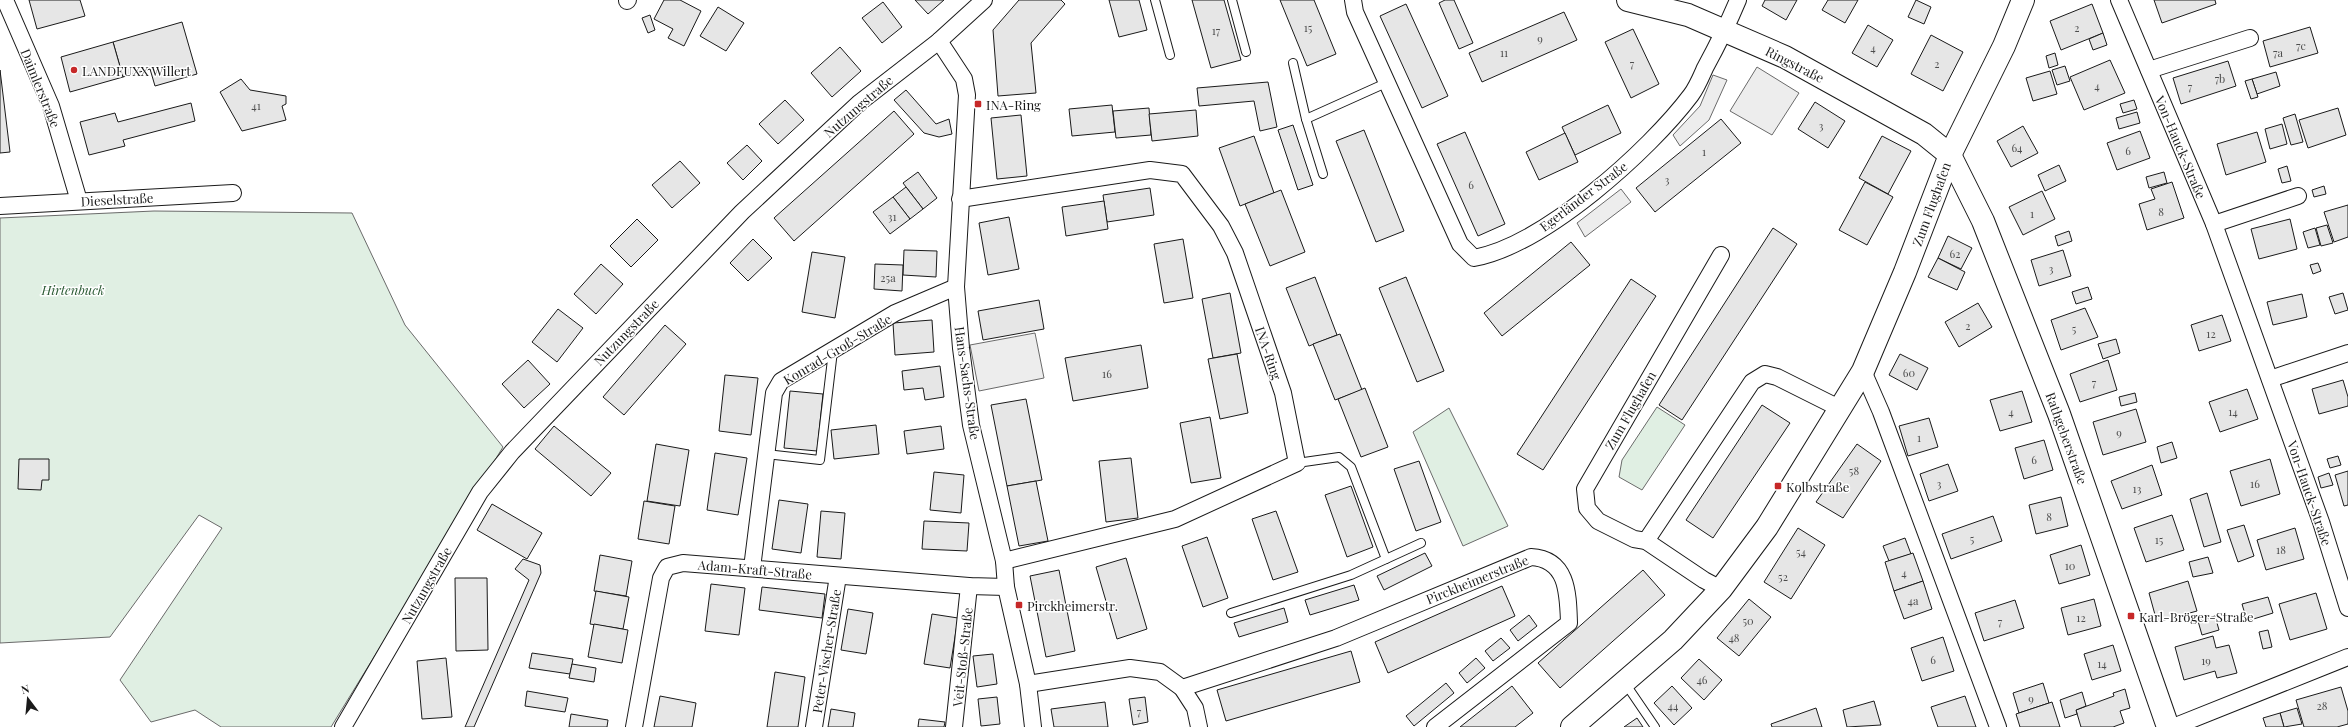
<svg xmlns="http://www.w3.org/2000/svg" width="2348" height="727" font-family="'Playfair Display',serif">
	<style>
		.green { fill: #e0efe3; stroke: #6a6a6a }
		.parking { fill: #ededed; stroke: #6a6a6a }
		.building { fill: #e6e6e6; stroke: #1a1a1a }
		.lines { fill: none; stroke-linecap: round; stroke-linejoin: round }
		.lane-casing { stroke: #1a1a1a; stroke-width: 10 }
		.street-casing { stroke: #1a1a1a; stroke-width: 18 }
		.secondary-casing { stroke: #1a1a1a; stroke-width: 24 }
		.lane { stroke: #fff; stroke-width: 8 }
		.street { stroke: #fff; stroke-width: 16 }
		.secondary { stroke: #fff; stroke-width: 22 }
		.poi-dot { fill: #c62828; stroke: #fff; stroke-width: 1.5 }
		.labels { text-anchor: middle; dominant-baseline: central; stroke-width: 3; stroke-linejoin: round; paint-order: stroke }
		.number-label { font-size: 11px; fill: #4d4d4d }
		.street-label { font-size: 13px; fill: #1a1a1a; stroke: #fff }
		.poi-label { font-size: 13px; fill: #1a1a1a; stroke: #fff; text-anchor: start }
		.park-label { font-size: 13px; font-style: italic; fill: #2b5a34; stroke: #fff }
	</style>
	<rect width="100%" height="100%" fill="#fff"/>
	<!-- green -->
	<g class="green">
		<path d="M154,211L352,213L405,325L503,447L331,727H221L195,710L151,722L120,680L222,528L199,515L110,637L0,643V218Z"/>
		<path d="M1657,407L1685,425L1642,490L1619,477L1622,460Z"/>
		<path d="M1449,408L1508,526L1463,546L1413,432Z"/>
	</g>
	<!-- parking -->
	<g class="parking">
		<path d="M1757,67L1799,93L1772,135L1730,111Z"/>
		<path d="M1713,75L1727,80L1709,120L1680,146L1673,135L1700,106Z"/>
		<path d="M1621,189L1631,202L1585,237L1577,223Z"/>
		<path d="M1035,333L1044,378L979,391L970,345Z"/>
	</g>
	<!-- building -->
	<g class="building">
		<path d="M29,0H80L85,16L37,29Z"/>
		<path d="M664,0H680L701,11L684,46L668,38L673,29L654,19Z"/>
		<path d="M915,0H944L928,14Z"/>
		<path d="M1019,0H1061L1065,4L1031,43L1036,93L998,96L993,30Z"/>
		<path d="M1109,0H1139L1147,30L1119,37Z"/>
		<path d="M1192,0H1224L1241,60L1211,68Z"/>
		<path d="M1280,0H1314L1336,54L1307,66Z"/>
		<path d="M1445,0H1454L1473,43L1459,49L1439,3Z"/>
		<path d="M1765,0H1797L1786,20L1762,6Z"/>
		<path d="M1828,0H1858L1845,23L1822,10Z"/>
		<path d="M1916,0L1931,7L1924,24L1908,17Z"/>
		<path d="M2154,0H2215L2216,4L2162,23Z"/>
		<path d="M883,2L902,27L882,43L862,18Z"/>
		<path d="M1406,4L1448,96L1422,108L1380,16Z"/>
		<path d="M2092,4L2103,33L2061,50L2050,21Z"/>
		<path d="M718,7L744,23L726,51L700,36Z"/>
		<path d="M1564,12L1577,40L1482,82L1469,53Z"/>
		<path d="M650,15L655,30L648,33L642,18Z"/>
		<path d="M182,22L197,74L155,86L150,69L123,77L113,42Z"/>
		<path d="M1868,25L1893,40L1877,67L1852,53Z"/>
		<path d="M2310,27L2318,53L2270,67L2263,41Z"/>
		<path d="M1633,29L1659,84L1631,98L1605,42Z"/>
		<path d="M2103,33L2107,45L2093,50L2089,39Z"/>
		<path d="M1931,35L1963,52L1943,91L1911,74Z"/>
		<path d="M113,42L123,77L70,92L61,57Z"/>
		<path d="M840,47L861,71L832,97L811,73Z"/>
		<path d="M2055,53L2058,65L2049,68L2046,56Z"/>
		<path d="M2110,60L2125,93L2084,110L2070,77Z"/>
		<path d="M2228,61L2236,86L2181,104L2173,78Z"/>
		<path d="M2065,66L2070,81L2057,85L2052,70Z"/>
		<path d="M0,70L10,152L0,153Z"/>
		<path d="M2050,71L2057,94L2033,101L2026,78Z"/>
		<path d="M2276,72L2280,86L2257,94L2252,79Z"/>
		<path d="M241,79L250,90L286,96V104L282,106L286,120L242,131L220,92Z"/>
		<path d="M2252,79L2258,97L2251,99L2245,81Z"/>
		<path d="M1268,82L1277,127L1260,131L1254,101L1199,106L1197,88Z"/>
		<path d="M906,90L936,124L949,119L952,134L939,137L924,133L894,100Z"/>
		<path d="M785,100L804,120L778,144L759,124Z"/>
		<path d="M2134,100L2137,109L2123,113L2120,104Z"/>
		<path d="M1815,102L1845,121L1828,148L1798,129Z"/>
		<path d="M191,103L195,121L123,140L125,146L89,155L80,122L115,113L118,122Z"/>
		<path d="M1112,105L1115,132L1072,136L1069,109Z"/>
		<path d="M1608,105L1621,133L1575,155L1562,127Z"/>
		<path d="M1149,108L1151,135L1116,138L1113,111Z"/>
		<path d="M2338,108L2346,135L2308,148L2299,120Z"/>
		<path d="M1196,110L1198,136L1152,141L1149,114Z"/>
		<path d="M894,111L914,134L794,241L774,218Z"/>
		<path d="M2137,112L2140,123L2119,129L2116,118Z"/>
		<path d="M2295,114L2303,142L2291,145L2283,118Z"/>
		<path d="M1021,115L1027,176L997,179L991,118Z"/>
		<path d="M1721,119L1741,143L1655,212L1636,188Z"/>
		<path d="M2282,124L2287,144L2270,149L2265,129Z"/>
		<path d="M1293,125L1313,185L1298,190L1278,130Z"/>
		<path d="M2023,126L2038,153L2011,167L1997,141Z"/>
		<path d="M1364,130L1404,231L1376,242L1336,141Z"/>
		<path d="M2140,131L2150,158L2117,170L2107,143Z"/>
		<path d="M1465,132L1505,224L1478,236L1437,144Z"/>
		<path d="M2257,132L2266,162L2226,175L2217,144Z"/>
		<path d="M1565,133L1578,162L1539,180L1526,152Z"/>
		<path d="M1254,136L1274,193L1240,206L1219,148Z"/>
		<path d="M1882,136L1911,151L1888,194L1859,178Z"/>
		<path d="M747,145L762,161L743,180L727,163Z"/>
		<path d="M680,161L700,183L672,208L652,185Z"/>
		<path d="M2059,165L2066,181L2045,191L2038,175Z"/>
		<path d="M2287,166L2291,181L2282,183L2278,169Z"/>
		<path d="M918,172L937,198L923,209L903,183Z"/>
		<path d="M2164,172L2167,183L2149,188L2146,177Z"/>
		<path d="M1865,182L1893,197L1867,245L1839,230Z"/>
		<path d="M2172,182L2184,218L2147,230L2139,204L2155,199L2151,189Z"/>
		<path d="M2324,186L2326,194L2314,197L2312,190Z"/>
		<path d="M906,187L923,209L910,219L893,197Z"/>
		<path d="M1150,188L1154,215L1107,222L1103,195Z"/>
		<path d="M1281,190L1305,252L1270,266L1245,204Z"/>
		<path d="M2042,191L2055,219L2023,235L2009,207Z"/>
		<path d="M893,197L910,219L890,234L873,212Z"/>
		<path d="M1104,201L1108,229L1066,236L1062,207Z"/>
		<path d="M2348,205V237L2334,242L2324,212Z"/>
		<path d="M1009,217L1019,269L988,275L979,223Z"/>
		<path d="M637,219L658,240L631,267L610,246Z"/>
		<path d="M2290,219L2297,249L2259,259L2251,229Z"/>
		<path d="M2327,225L2333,243L2321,246L2316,228Z"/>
		<path d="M1773,228L1797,244L1682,420L1659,405Z"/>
		<path d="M2315,228L2320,245L2308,248L2303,232Z"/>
		<path d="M2069,231L2072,241L2058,246L2055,236Z"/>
		<path d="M1948,236L1972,248L1961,269L1938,258Z"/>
		<path d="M753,239L772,258L748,281L730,263Z"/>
		<path d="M1183,239L1193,298L1164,303L1154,244Z"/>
		<path d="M1571,242L1590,265L1502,336L1484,313Z"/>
		<path d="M904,250L937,251L936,277L903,275Z"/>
		<path d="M2063,250L2071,276L2039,286L2031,260Z"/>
		<path d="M812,252L845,257L835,318L802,312Z"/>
		<path d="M1938,258L1965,272L1957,290L1928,277Z"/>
		<path d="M2318,263L2321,271L2313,274L2310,265Z"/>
		<path d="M601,264L623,284L596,314L574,294Z"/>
		<path d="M875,264L903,265L902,291L874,289Z"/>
		<path d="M1315,277L1337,335L1309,346L1286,288Z"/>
		<path d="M1406,277L1444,371L1417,382L1379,288Z"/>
		<path d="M1631,279L1656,296L1543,470L1517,454Z"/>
		<path d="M2088,287L2092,299L2076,304L2072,292Z"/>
		<path d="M1230,293L1241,353L1213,358L1202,299Z"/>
		<path d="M2343,293L2348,310L2335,314L2329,297Z"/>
		<path d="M2302,294L2307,317L2273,325L2267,302Z"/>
		<path d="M1039,300L1044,329L983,340L978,311Z"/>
		<path d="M1978,303L1992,327L1959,347L1945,322Z"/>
		<path d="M2085,308L2098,337L2061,350L2051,320Z"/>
		<path d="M558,309L583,328L557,362L532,342Z"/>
		<path d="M2222,315L2231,341L2199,351L2191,325Z"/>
		<path d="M932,320L934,352L895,355L893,323Z"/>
		<path d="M665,325L686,344L624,415L603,397Z"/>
		<path d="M1340,334L1362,390L1335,400L1313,344Z"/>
		<path d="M2116,339L2120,353L2103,359L2098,344Z"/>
		<path d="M1141,345L1148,388L1073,401L1065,358Z"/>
		<path d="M1237,354L1248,413L1220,419L1208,359Z"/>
		<path d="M1900,354L1928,368L1917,390L1889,375Z"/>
		<path d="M528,360L550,384L524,408L502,384Z"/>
		<path d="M2108,360L2117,390L2080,402L2070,374Z"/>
		<path d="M940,366L944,397L925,400L923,388L904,390L902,371Z"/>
		<path d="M725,375L758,378L751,435L719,431Z"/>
		<path d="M2343,380L2348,397V406L2319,414L2312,389Z"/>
		<path d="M1365,388L1388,447L1361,457L1338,399Z"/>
		<path d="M2247,389L2258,419L2220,432L2209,402Z"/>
		<path d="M790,391L823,394L817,451L784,448Z"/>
		<path d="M2022,391L2032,422L2000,431L1990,400Z"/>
		<path d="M2135,393L2137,402L2121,406L2119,397Z"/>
		<path d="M1026,399L1042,480L1007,486L991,405Z"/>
		<path d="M1762,405L1790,423L1713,538L1686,520Z"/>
		<path d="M2136,409L2146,442L2103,455L2093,422Z"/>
		<path d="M1210,417L1221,478L1191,483L1180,423Z"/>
		<path d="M1929,418L1938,447L1908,456L1899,426Z"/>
		<path d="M876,425L879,454L834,459L831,430Z"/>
		<path d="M554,426L611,473L591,496L535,449Z"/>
		<path d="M941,426L944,449L907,454L904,431Z"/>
		<path d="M2044,440L2053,470L2024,479L2015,448Z"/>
		<path d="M2172,442L2177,458L2161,463L2157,447Z"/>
		<path d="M656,444L689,450L680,506L647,501Z"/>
		<path d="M1857,444L1881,461L1843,518L1816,502Z"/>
		<path d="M715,453L747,458L738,515L707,510Z"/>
		<path d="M2338,456L2341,465L2330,468L2327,459Z"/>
		<path d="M1131,458L1138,518L1106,522L1099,461Z"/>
		<path d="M19,459H49V480H42L41,490L18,489Z"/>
		<path d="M2270,459L2280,494L2241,506L2230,471Z"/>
		<path d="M1419,461L1441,522L1416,531L1394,469Z"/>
		<path d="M1948,464L1958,491L1929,501L1920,474Z"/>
		<path d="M2152,465L2162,495L2122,509L2111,481Z"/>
		<path d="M2348,471V505L2344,506L2335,475Z"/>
		<path d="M934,472L964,475L961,513L930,510Z"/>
		<path d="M2329,473L2333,485L2321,488L2318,477Z"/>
		<path d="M1036,481L1048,541L1019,546L1007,486Z"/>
		<path d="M1351,486L1373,547L1347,557L1325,495Z"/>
		<path d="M2207,493L2221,542L2204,547L2190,499Z"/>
		<path d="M2061,497L2068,526L2036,534L2029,505Z"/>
		<path d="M779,500L808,504L801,553L772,549Z"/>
		<path d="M644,501L675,506L669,544L638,539Z"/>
		<path d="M492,504L542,533L527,559L477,530Z"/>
		<path d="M821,511L845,513L841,559L817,557Z"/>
		<path d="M1276,511L1298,572L1273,580L1252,519Z"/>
		<path d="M2172,515L2184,550L2146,562L2134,528Z"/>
		<path d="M1993,516L2002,541L1951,559L1942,534Z"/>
		<path d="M924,521L969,523L967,551L922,549Z"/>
		<path d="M2244,525L2254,556L2238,562L2227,530Z"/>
		<path d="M1798,528L1825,545L1791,599L1764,582Z"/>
		<path d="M2295,528L2304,559L2266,570L2257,540Z"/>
		<path d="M1207,537L1228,598L1203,607L1182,546Z"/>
		<path d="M1905,538L1911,554L1889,561L1883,546Z"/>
		<path d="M2081,545L2090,575L2059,584L2050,555Z"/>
		<path d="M1425,553L1432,566L1384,590L1377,576Z"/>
		<path d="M1913,553L1923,581L1894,591L1885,562Z"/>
		<path d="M600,555L632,561L626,596L594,591Z"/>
		<path d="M2208,557L2213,573L2193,577L2189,562Z"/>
		<path d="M1126,558L1147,629L1117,639L1096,567Z"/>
		<path d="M523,559L540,565L541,573L474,727H465L529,580L515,569Z"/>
		<path d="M1059,570L1075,651L1046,657L1030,576Z"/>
		<path d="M1643,570L1665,595L1560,688L1538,663Z"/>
		<path d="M455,578H487L488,650L456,651Z"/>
		<path d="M1923,581L1932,609L1904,619L1894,591Z"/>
		<path d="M2188,581L2197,611L2157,622L2149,593Z"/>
		<path d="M711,584L745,588L739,635L705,631Z"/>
		<path d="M1354,585L1359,600L1310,615L1305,600Z"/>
		<path d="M1502,586L1515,616L1388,673L1375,642Z"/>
		<path d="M762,587L825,594L822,618L759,610Z"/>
		<path d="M596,591L629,597L623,629L590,624Z"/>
		<path d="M2316,593L2327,629L2290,640L2279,604Z"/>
		<path d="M2268,597L2273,613L2247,621L2242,604Z"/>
		<path d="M1749,599L1771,617L1739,656L1717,638Z"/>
		<path d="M2094,599L2101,626L2068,635L2061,608Z"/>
		<path d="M2015,600L2024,628L1984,641L1975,613Z"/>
		<path d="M1284,608L1288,622L1239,637L1234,623Z"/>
		<path d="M848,609L873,613L866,654L841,650Z"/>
		<path d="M932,614L958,618L950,668L924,664Z"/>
		<path d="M1529,615L1537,626L1518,641L1510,630Z"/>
		<path d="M2215,616L2219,630L2202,635L2198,621Z"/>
		<path d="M594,624L628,630L622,663L588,657Z"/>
		<path d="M2268,630L2272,647L2263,649L2259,632Z"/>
		<path d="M2213,636L2216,648L2229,645L2237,673L2217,678L2215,671L2184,680L2175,647Z"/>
		<path d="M1943,637L1954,671L1922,681L1911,648Z"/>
		<path d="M1501,638L1510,648L1493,661L1485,651Z"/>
		<path d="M2113,645L2121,671L2092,680L2084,654Z"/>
		<path d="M1351,651L1360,682L1226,721L1217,690Z"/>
		<path d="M532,653L573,659L570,674L529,668Z"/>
		<path d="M993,654L997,684L977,687L973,656Z"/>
		<path d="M446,658L452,717L422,719L417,661Z"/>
		<path d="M1476,658L1485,668L1467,683L1459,673Z"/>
		<path d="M1699,659L1722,680L1704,700L1681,678Z"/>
		<path d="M572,664L596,668L594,682L569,678Z"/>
		<path d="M775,672L805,677L798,727H767Z"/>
		<path d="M1446,683L1454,693L1414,726L1406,716Z"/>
		<path d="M2043,683L2049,703L2019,713L2013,693Z"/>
		<path d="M1512,686L1533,713L1515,727H1460Z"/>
		<path d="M1672,686L1692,708L1674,725L1654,703Z"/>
		<path d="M2341,687L2348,711V724L2337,727H2304L2296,700Z"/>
		<path d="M2125,689L2130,708L2120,711L2124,723L2113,727H2081L2076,710L2114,696L2113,693Z"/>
		<path d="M527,691L568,698L565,712L525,706Z"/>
		<path d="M2082,692L2086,706L2076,710L2077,714L2065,718L2060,700Z"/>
		<path d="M660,696L696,703L692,727H654Z"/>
		<path d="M1965,696L1976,727H1938L1931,707Z"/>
		<path d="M997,697L1000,724L981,726L978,699Z"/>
		<path d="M1145,697L1148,722L1133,725L1129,699Z"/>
		<path d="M1874,701L1881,725L1847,727L1843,710Z"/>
		<path d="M1105,702L1108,727H1054L1051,709Z"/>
		<path d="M2052,702L2060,727H2020L2016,714Z"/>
		<path d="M1816,708L1822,727H1772L1771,724Z"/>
		<path d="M2297,708L2302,724L2284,727L2280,713Z"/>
		<path d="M831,709L855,713L853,727H828Z"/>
		<path d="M2280,713L2284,727H2266L2263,718Z"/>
		<path d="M571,714L608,720L607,727H569Z"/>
		<path d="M1637,718L1643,727H1624Z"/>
		<path d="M919,719L945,722L944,727H918Z"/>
	</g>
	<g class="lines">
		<defs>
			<g id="lane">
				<path d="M1155,0L1170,55"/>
				<path d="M1232,0L1246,52"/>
				<path d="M1293,63L1306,119L1323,174"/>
				<path d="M1306,119L1386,83"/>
				<path d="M766,454L820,460L833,351"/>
				<path d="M1297,463L1339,457L1351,467L1386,559"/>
				<path d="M1231,613L1351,575L1421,543"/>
				<path d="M1625,683L1655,727"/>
			</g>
			<g id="street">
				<path d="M5,0L51,106L79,201"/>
				<path d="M1353,0L1355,12L1460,244L1474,258C1544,245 1649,151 1691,95C1697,87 1701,77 1705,68C1717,46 1728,24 1738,0"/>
				<path d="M2119,0L2214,224L2321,522L2348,608"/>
				<path d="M627,1L628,0"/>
				<path d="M939,41L964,79L967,95L956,287L961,348L971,425L1004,561L1006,587L1028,684L1033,727"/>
				<path d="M2149,70L2250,38"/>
				<path d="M960,199L1150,170L1182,174L1221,226L1235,253L1283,393L1297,463L1175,519L1004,561"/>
				<path d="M0,206L233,193"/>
				<path d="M2214,224L2298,196"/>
				<path d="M1863,371L1881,412L1998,727"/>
				<path d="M2270,379L2348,353"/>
				<path d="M1646,541L1752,382L1765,374L1777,377L1839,408"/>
				<path d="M752,568L774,393L781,381L895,313L956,287"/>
				<path d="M1721,589L1704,580L1646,541L1634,539L1598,521L1587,508L1585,489L1721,255"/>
				<path d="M1028,684L1130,668L1160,672L1182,688L1195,708L1199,727"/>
				<path d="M1182,688L1336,638L1531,557C1568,559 1568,594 1569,623L1435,727"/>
				<path d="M343,727L480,492L512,452L742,212L859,103L939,41L984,0"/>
				<path d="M634,727L661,578L667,567L683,563L969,586L1006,587"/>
				<path d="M814,727L838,576"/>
				<path d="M954,727L969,586"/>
				<path d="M2173,727L2348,657"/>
			</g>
			<g id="secondary">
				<path d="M1628,0L1688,15L1785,57L1924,134L1950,155L1983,221L2059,414L2168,727"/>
				<path d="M1572,727L1673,640L1721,589L1767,527L1863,371L1905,272L1950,155L2004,46L2023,0"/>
			</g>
		</defs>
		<!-- lane casing -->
		<use href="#lane" class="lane-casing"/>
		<!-- street casing -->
		<use href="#street" class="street-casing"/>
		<!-- secondary casing -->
		<use href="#secondary" class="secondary-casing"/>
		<!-- lane -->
		<use href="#lane" class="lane"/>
		<!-- street -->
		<use href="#street" class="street"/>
		<!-- secondary -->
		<use href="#secondary" class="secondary"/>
	</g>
	<!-- markers -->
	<g class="poi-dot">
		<circle cx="74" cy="70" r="4"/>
		<rect x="974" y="100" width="8" height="8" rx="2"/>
		<rect x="1774" y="482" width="8" height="8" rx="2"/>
		<rect x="1015" y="601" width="8" height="8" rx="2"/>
		<rect x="2127" y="612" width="8" height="8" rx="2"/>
	</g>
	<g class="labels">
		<!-- number labels -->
		<g class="number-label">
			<text x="1308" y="27">15</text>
			<text x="2077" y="27">2</text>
			<text x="1216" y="30">17</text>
			<text x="1540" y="38">9</text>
			<text x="2301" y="45">7c</text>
			<text x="1873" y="47">4</text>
			<text x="1504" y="52">11</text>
			<text x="2278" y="52">7a</text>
			<text x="1632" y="63">7</text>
			<text x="1937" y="63">2</text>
			<text x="2220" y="78">7b</text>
			<text x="2097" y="85">4</text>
			<text x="2190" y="86">7</text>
			<text x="256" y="105">41</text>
			<text x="1821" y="125">3</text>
			<text x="2017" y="147">64</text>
			<text x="2128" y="150">6</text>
			<text x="1704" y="151">1</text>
			<text x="1667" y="179">3</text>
			<text x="1471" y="184">6</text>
			<text x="2161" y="211">8</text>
			<text x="2032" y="213">1</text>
			<text x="892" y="216">31</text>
			<text x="1955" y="253">62</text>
			<text x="2051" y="268">3</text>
			<text x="888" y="277">25a</text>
			<text x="1968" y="325">2</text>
			<text x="2074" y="328">5</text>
			<text x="2211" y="333">12</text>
			<text x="1909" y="372">60</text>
			<text x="1107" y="373">16</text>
			<text x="2094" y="382">7</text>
			<text x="2011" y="411">4</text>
			<text x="2233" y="411">14</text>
			<text x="2119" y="432">9</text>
			<text x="1919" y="437">1</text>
			<text x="2034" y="459">6</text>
			<text x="1854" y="470">58</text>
			<text x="1939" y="483">3</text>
			<text x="2255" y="483">16</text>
			<text x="2137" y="488">13</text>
			<text x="2049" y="516">8</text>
			<text x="1972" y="538">5</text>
			<text x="2159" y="539">15</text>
			<text x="2281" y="549">18</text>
			<text x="1801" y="551">54</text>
			<text x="2070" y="565">10</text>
			<text x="1904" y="572">4</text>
			<text x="1783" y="576">52</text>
			<text x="1913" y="600">4a</text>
			<text x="2081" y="617">12</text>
			<text x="1748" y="620">50</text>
			<text x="2000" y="621">7</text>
			<text x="1734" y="637">48</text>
			<text x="1933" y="659">6</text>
			<text x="2206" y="660">19</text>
			<text x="2102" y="663">14</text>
			<text x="1702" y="679">46</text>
			<text x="2031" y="698">9</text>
			<text x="1673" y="705">44</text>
			<text x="2322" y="705">28</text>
			<text x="1139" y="711">7</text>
		</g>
		<!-- street labels -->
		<g class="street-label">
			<text transform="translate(1795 64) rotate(27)">Ringstraße</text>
			<text transform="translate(41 88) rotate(68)">Daimlerstraße</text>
			<text transform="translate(858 106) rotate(-41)">Nutzungstraße</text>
			<text transform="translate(2181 147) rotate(67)">Von-Hauck-Straße</text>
			<text transform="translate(1583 196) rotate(-37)">Egerländer Straße</text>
			<text transform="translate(117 199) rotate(-3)">Dieselstraße</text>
			<text transform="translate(1931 204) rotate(-70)">Zum Flughafen</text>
			<text transform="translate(626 332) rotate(-46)">Nutzungstraße</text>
			<text transform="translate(837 349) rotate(-31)">Konrad-Groß-Straße</text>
			<text transform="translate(1269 353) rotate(71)">INA-Ring</text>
			<text transform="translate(968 383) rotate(82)">Hans-Sachs-Straße</text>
			<text transform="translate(1630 410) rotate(-60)">Zum Flughafen</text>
			<text transform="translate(2067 438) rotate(70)">Rathgeberstraße</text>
			<text transform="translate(2310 493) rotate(71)">Von-Hauck-Straße</text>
			<text transform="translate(755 569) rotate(5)">Adam-Kraft-Straße</text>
			<text transform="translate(1477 579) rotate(-22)">Pirckheimerstraße</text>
			<text transform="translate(426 585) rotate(-60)">Nutzungstraße</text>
			<text transform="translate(826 651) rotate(-81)">Peter-Vischer-Straße</text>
			<text transform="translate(962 657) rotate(-84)">Veit-Stoß-Straße</text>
		</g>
		<!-- poi labels -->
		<g class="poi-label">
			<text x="82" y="70">LANDFUXX Willert</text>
			<text x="986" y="104">INA-Ring</text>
			<text x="1786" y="486">Kolbstraße</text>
			<text x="1027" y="605">Pirckheimerstr.</text>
			<text x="2139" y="616">Karl-Bröger-Straße</text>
		</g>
		<!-- park labels -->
		<g class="park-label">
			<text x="73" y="289">Hirtenbuck</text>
		</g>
	</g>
	<!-- north arrow -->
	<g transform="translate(28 699) rotate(344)" stroke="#ffffff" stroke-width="3" paint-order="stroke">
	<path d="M0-3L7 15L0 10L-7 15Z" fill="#1a1a1a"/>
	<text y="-6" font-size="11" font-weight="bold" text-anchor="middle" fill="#1a1a1a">N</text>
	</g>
</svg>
